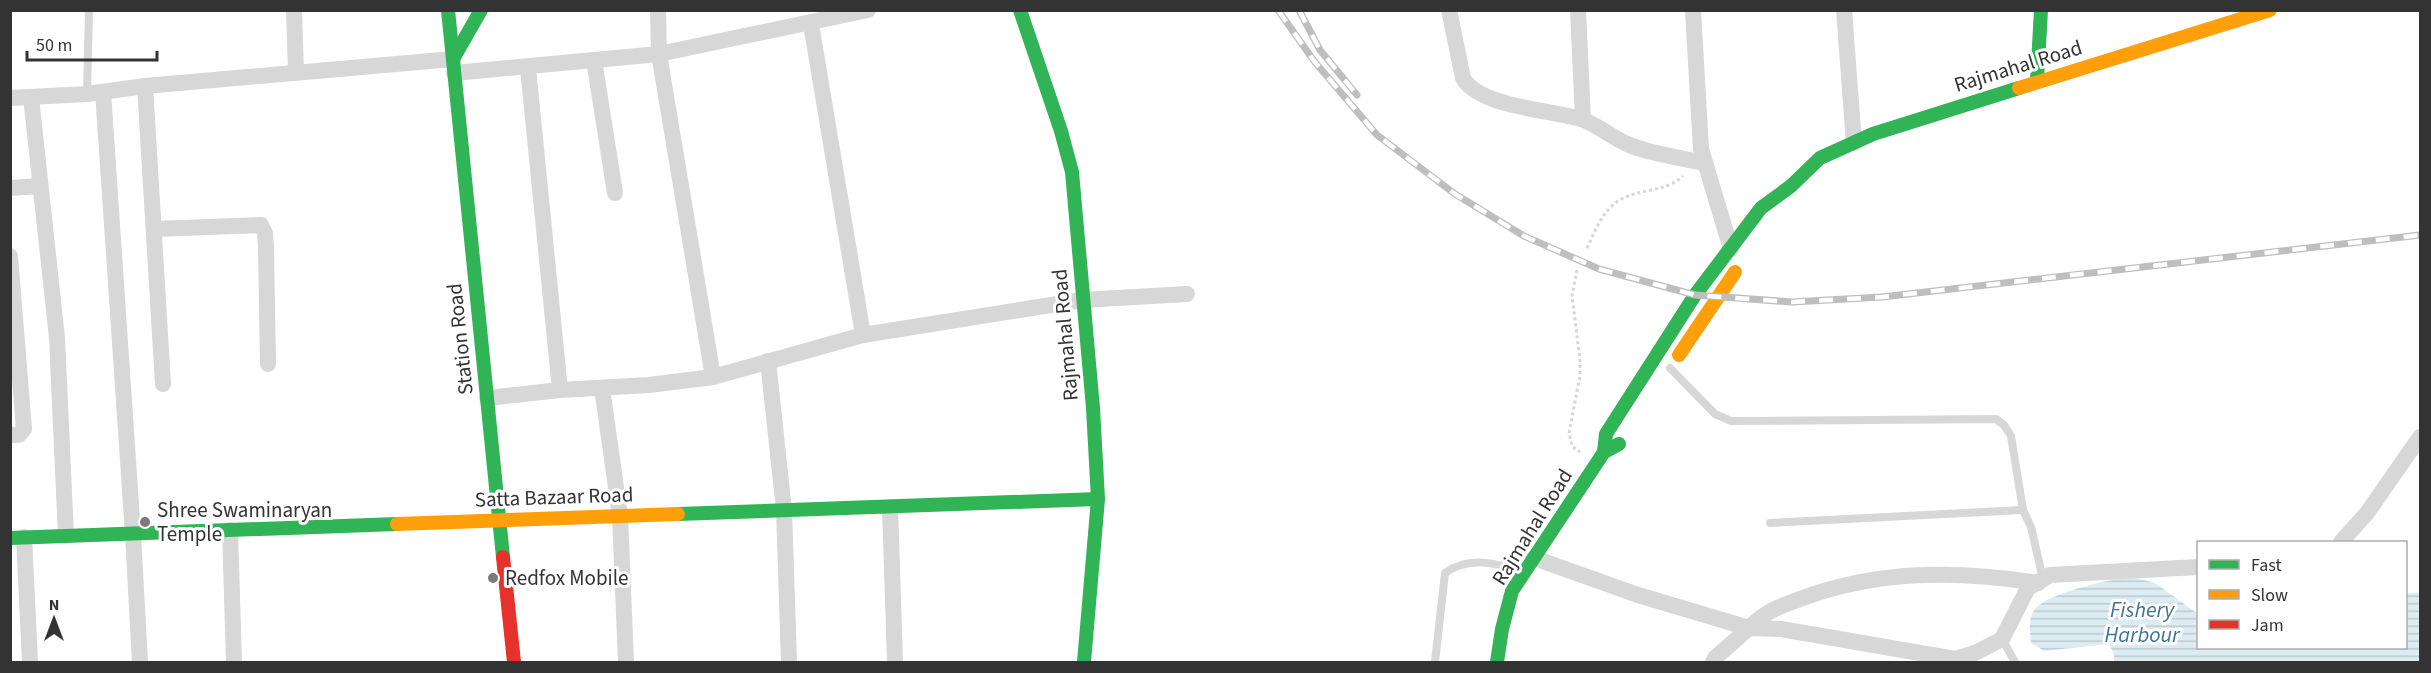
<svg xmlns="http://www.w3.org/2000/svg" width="2431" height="673" font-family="'Source Sans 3',sans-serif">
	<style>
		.water { fill: url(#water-rules) }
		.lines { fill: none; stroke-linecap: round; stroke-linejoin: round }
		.path { stroke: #d6d6d6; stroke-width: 3; stroke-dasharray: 3 3; stroke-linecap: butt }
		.lane { stroke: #d7d7d7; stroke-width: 8 }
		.street { stroke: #d7d7d7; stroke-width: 16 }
		.fast { stroke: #30b455; stroke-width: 14 }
		.slow { stroke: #ff9f0a; stroke-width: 14 }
		.jam { stroke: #e5322d; stroke-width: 14 }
		.rail-casing { stroke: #bebebe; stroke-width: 7 }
		.rail { stroke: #fff; stroke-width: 4.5; stroke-dasharray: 14; stroke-linecap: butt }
		.poi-dot { fill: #7a7a7a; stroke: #fff; stroke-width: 2 }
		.labels { text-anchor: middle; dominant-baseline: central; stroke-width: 6; stroke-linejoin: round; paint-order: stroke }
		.street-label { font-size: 21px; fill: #333; stroke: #fff }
		.poi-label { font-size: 21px; fill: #333; stroke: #fff; text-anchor: start }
		.water-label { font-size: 22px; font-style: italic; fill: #3f7597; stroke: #fff }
	</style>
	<defs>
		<pattern id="water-rules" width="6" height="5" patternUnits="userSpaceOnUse" patternTransform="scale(1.5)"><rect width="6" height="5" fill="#ddebf3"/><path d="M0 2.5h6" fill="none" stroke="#becad1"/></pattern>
	</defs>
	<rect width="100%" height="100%" fill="#fff"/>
	<!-- water -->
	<path class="water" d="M2132,577L2155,583L2198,614V648H2406V594L2420,592V662H2114V654L2109,644L2044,651L2031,643C2030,630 2027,616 2037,607C2053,592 2110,579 2132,577Z"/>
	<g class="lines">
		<!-- path -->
		<g class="path">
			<path d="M1587,248C1595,231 1602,212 1618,201C1638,188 1665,193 1683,176"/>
			<path d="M1577,270L1572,296L1580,359V376L1569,433L1572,446L1580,452"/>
		</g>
		<!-- lane -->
		<g class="lane">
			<path d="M87,94L89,10"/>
			<path d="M1670,368L1715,414L1731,421L1996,419L2004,425L2011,436L2023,510L2031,527L2043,579"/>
			<path d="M1770,523L2023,510"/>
			<path d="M2002,639L2015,662"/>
			<path d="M1435,662L1445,573C1468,556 1496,563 1521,571"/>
		</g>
		<!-- street -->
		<g class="street">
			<path d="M294,10L296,73"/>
			<path d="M658,10L659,54L713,377"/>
			<path d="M1449,10L1463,78C1479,107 1551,110 1581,119C1596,124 1610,136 1625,143C1645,153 1682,158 1705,163"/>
			<path d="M1578,10L1583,119"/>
			<path d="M1693,10L1701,149L1731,249"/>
			<path d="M1844,10L1854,143"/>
			<path d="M811,24L863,335"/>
			<path d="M594,60L615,193"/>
			<path d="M528,68L560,390"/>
			<path d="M454,73L659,54L868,10"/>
			<path d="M145,86L163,384"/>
			<path d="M103,92L133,534L140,662"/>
			<path d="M31,97L57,338L66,536"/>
			<path d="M10,98L87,94L145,86L453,59"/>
			<path d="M10,188L40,186"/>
			<path d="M154,229L261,225L265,233L266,248L268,364"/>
			<path d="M10,256L24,429L19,435H10"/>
			<path d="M768,361L784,510L789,662"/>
			<path d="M602,388L620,516L626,662"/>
			<path d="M487,398L560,390L649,385L713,377L863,335L1082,300L1187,294"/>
			<path d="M890,507L895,662"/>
			<path d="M230,530L234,662"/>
			<path d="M24,537L30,662"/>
			<path d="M2341,542L2367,513L2420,437"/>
			<path d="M1534,558L1638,595L1749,628C1766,611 1778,607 1800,599C1877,570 1957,570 2038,583"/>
			<path d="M1713,662L1715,658L1749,628L1781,629L1955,659L1975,653L2002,639L2028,588L2050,575L2198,567"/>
		</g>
		<!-- fast -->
		<g class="fast">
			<path d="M448,10L503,557"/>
			<path d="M1020,10L1061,131L1072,172L1093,408L1098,499L1084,662"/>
			<path d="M453,59L481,10"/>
			<path d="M2037,81L2041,10"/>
			<path d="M1604,452L1606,434L1695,295L1761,208L1791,186L1820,158L1873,134L2019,88"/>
			<path d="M678,514L1098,499"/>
			<path d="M10,538L397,524"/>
			<path d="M1497,662L1502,629L1512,591L1604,452L1619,444"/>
		</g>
		<!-- slow -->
		<g class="slow">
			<path d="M2019,88L2270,10"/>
			<path d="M1679,355L1735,272"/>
			<path d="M397,524L678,514"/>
		</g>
		<!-- jam -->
		<path class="jam" d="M503,557L514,662"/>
		<defs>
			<g id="rail">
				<path d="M1278,10L1314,61L1377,135L1455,194L1524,236L1599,269L1695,295L1792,302L1882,297L2420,235"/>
				<path d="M1299,10L1320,50L1357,95"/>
			</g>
		</defs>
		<!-- rail casing -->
		<use href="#rail" class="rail-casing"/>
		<!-- rail -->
		<use href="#rail" class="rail"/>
	</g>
	<!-- markers -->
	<g class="poi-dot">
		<circle cx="145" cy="522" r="6"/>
		<circle cx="493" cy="578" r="6"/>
	</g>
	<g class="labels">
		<!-- street labels -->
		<g class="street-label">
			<text transform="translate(2018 66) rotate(-17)">Rajmahal Road</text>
			<text transform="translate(1065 335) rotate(-95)">Rajmahal Road</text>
			<text transform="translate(460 339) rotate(-96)">Station Road</text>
			<text transform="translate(554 497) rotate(-2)">Satta Bazaar Road</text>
			<text transform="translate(1532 527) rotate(-58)">Rajmahal Road</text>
		</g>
		<!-- poi labels -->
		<g class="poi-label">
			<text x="157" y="510">Shree Swaminaryan<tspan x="157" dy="24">Temple</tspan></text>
			<text x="505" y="578">Redfox Mobile</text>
		</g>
		<!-- water labels -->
		<g class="water-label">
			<text x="2142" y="610">Fishery<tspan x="2142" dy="25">Harbour</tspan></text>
		</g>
	</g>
	<!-- border -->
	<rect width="2431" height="673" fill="none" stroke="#333333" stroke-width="24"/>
	<!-- legend -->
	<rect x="2197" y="541" width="210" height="108" fill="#ffffff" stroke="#adadad" stroke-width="1.5"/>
	<rect x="2209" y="560" width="30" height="9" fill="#30b455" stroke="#adadad" stroke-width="1.5"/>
	<text x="2251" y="571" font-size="18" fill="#333333">Fast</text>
	<rect x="2209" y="590" width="30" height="9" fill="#ff9f0a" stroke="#adadad" stroke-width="1.5"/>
	<text x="2251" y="601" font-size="18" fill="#333333">Slow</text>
	<rect x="2209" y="620" width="30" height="9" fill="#e5322d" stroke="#adadad" stroke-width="1.5"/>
	<text x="2251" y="631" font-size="18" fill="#333333">Jam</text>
	<!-- north arrow -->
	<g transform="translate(54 619)" stroke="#ffffff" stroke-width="4.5" paint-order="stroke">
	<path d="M0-4.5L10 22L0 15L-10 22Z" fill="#333333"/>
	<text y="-9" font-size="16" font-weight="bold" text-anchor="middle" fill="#333333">N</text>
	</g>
	<!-- scale -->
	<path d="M27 51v9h130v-9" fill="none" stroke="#333333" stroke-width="3"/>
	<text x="36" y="51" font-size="18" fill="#333333" stroke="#ffffff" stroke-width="4.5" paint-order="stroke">50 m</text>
</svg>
